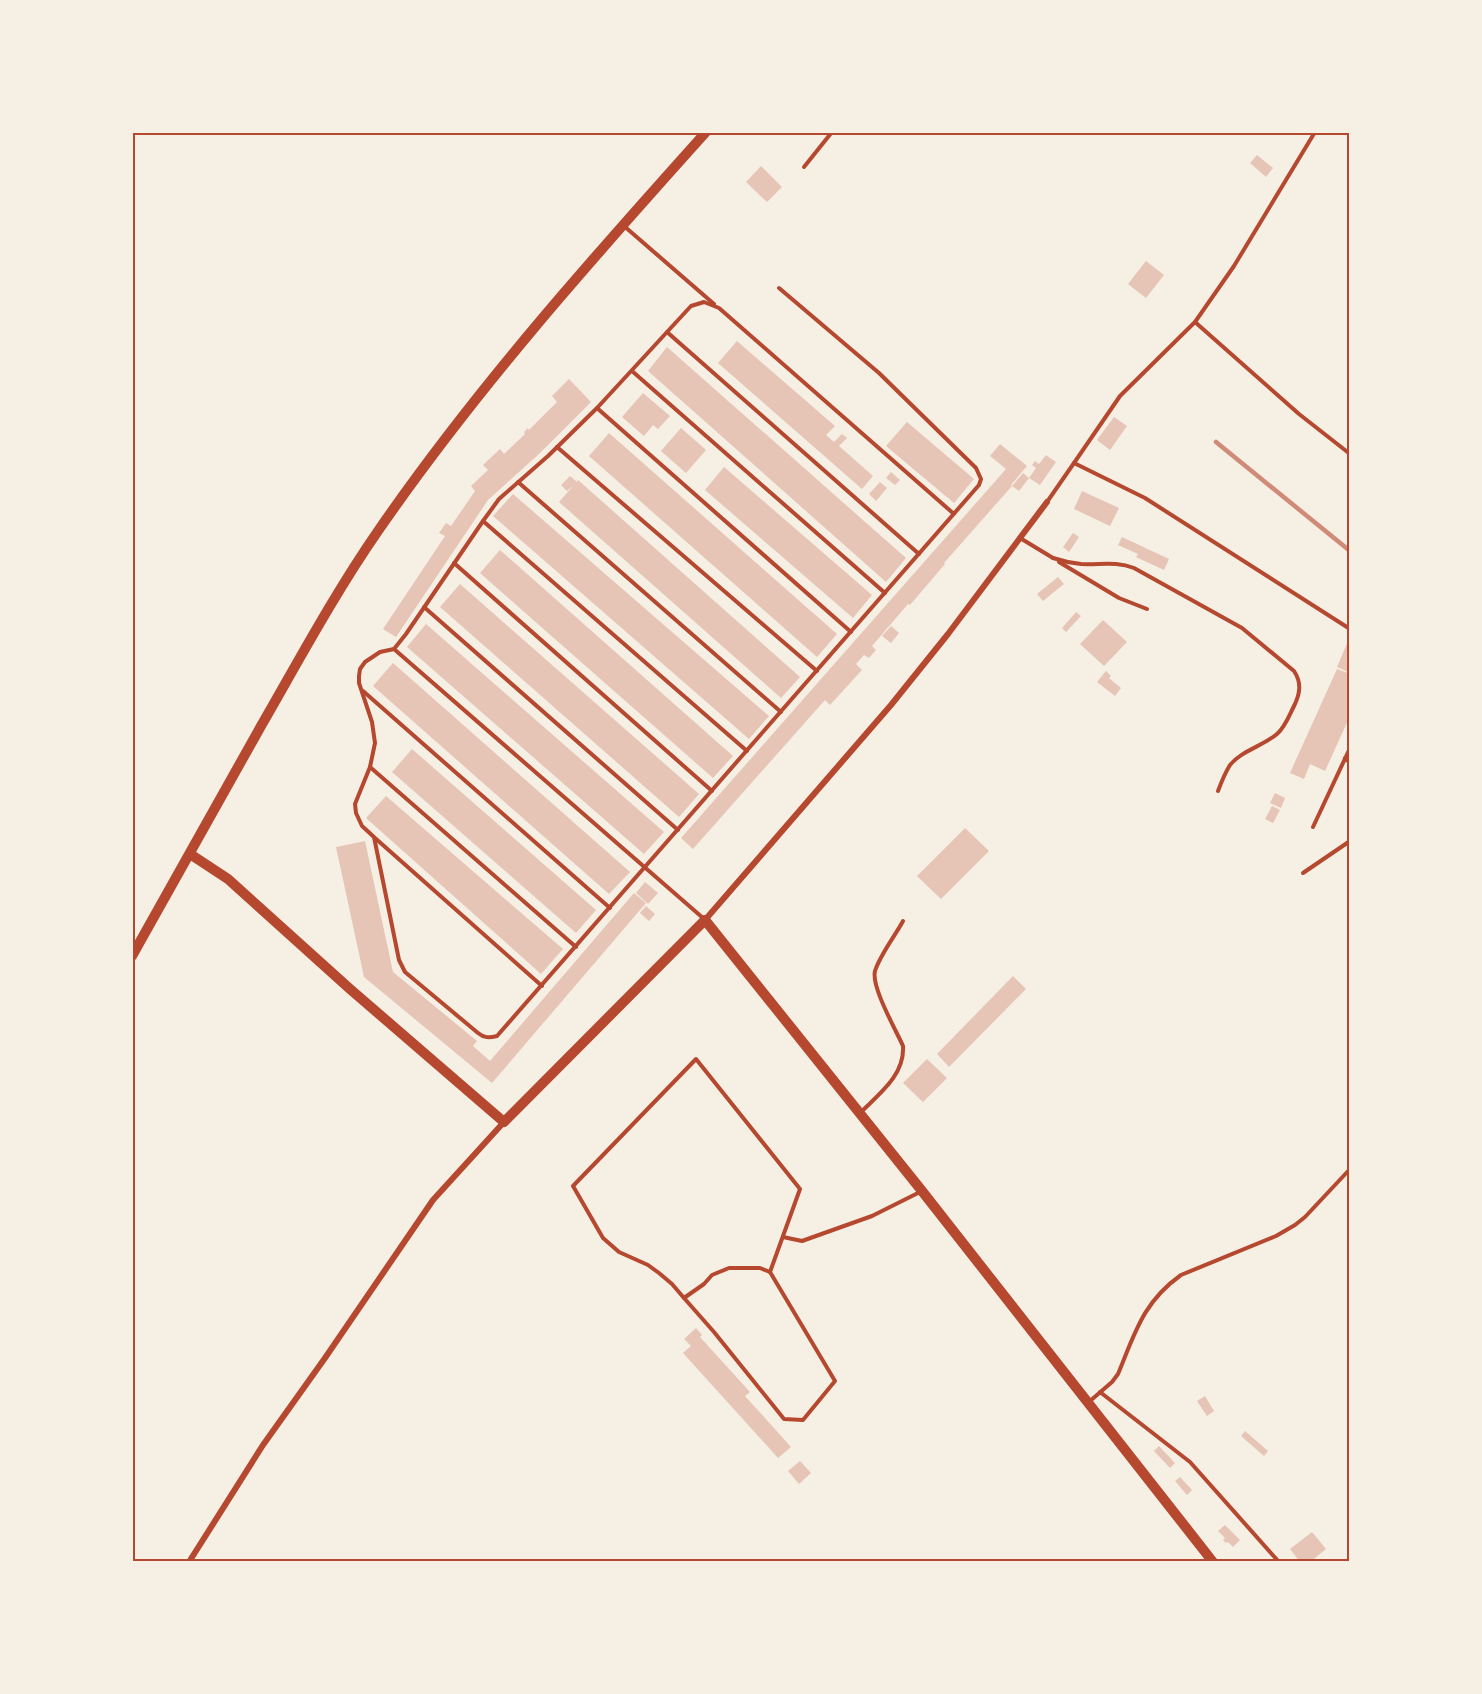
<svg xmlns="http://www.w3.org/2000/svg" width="1482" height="1694" font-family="Arial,sans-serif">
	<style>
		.building { fill: #e6c5b7 }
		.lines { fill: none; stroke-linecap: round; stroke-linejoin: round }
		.service { stroke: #b5482f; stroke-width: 4 }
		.minor { stroke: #b5482f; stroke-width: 6 }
		.tertiary { stroke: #b5482f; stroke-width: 10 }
		.rail { stroke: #cf8b77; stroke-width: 4.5 }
		.neatline { fill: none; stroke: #b5482f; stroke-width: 2 }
	</style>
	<rect width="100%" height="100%" fill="#f6efe4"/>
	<!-- building -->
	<g class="building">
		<path d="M1257,155L1273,168L1266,177L1250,163Z"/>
		<path d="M761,166L782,187L767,202L746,182Z"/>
		<path d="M1146,261L1164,275L1146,298L1128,284Z"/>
		<path d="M737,341L835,426L826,435L834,442L842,434L847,438L839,446L873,476L862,489L718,363Z"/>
		<path d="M667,347L906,558L886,582L648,371Z"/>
		<path d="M569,379L591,402L540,453L488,500L396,637L383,629L445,536L439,533L446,523L451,526L475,491L471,486L488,470L483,465L500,449L504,454L525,434L524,432L528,428L529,430L557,402L552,396Z"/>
		<path d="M643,393L670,416L658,429L653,425L644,436L622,417Z"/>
		<path d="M1114,417L1127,426L1110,450L1097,440Z"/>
		<path d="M907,422L974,479L954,503L886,446Z"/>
		<path d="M681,428L706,450L686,473L661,451Z"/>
		<path d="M609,433L837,634L817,657L589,456Z"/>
		<path d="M1000,444L1027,466L1011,485L1012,486L944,563L945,564L910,605L908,604L872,646L876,650L869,658L864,655L856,664L862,670L830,705L825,700L693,849L681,838L1006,469L990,456Z"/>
		<path d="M1046,455L1056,462L1040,485L1029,478L1036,468L1032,465L1035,461L1039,464Z"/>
		<path d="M724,467L872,595L853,618L705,490Z"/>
		<path d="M891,472L900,480L895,485L886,478Z"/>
		<path d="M1023,473L1029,478L1019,491L1012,486Z"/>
		<path d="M570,476L577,482L578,480L800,677L781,698L559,502L573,486L567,491L561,485Z"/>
		<path d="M880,482L887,488L876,501L869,494Z"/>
		<path d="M1082,491L1119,508L1110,526L1074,509Z"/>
		<path d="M513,494L769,716L749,739L493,516Z"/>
		<path d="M1073,533L1079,537L1069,552L1063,547Z"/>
		<path d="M1122,537L1169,559L1164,570L1136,557L1138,554L1118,545Z"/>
		<path d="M500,550L733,756L713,778L480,573Z"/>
		<path d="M1058,577L1064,584L1043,601L1037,594Z"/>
		<path d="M460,584L699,794L679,817L440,607Z"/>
		<path d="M1076,612L1081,616L1066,632L1062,628Z"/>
		<path d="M1103,620L1127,642L1104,666L1080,644Z"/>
		<path d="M426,624L664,832L644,854L407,647Z"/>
		<path d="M891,626L899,633L891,643L882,636Z"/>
		<path d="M1348,641L1350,642V673L1337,667Z"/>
		<path d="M393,663L630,872L609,894L373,686Z"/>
		<path d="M1337,669L1350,674V716L1325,771L1310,764L1304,779L1290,773Z"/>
		<path d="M1106,671L1111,676L1109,678L1121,688L1115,696L1097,682Z"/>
		<path d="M412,749L596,910L576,933L392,772Z"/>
		<path d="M1275,793L1285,798L1281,808L1270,803Z"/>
		<path d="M386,796L563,949L541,974L366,818Z"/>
		<path d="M1272,806L1280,810L1273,823L1265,819Z"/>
		<path d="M965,828L989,851L941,899L917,876Z"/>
		<path d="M365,841L393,972L477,1041L473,1046L490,1061L634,893L646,903L492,1083L364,977L336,847Z"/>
		<path d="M645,882L658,893L648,904L636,893Z"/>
		<path d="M646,906L655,914L649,921L640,913Z"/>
		<path d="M1013,976L1026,989L949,1067L937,1054Z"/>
		<path d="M927,1059L947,1078L923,1102L903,1083Z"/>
		<path d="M696,1328L702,1335L700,1337L750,1392L745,1396L791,1447L778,1458L683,1353L691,1346L684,1339Z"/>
		<path d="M1205,1396L1214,1411L1207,1416L1197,1401Z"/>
		<path d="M1245,1431L1268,1451L1264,1456L1241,1436Z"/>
		<path d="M1159,1446L1175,1463L1170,1468L1154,1451Z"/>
		<path d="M800,1461L811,1473L799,1484L788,1471Z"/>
		<path d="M1180,1477L1192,1490L1187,1495L1175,1481Z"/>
		<path d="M1225,1525L1240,1540L1233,1547L1228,1542L1226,1543L1223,1540L1225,1538L1218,1531Z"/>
		<path d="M1312,1532L1326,1549L1310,1562H1300L1290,1549Z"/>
	</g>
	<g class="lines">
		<!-- service -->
		<g class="service">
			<path d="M804,167L832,132"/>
			<path d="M624,226L714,304"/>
			<path d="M779,288L879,373L976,468L981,479L979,485L497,1036C489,1038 484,1038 478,1033L405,972L399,960L374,837L362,826L356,813L355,804L370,767L375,743L372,722L359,683V676L360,669L365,662L380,652L394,649L406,634L483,521L499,499L548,456L597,408L691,306L704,302L719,308L954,514"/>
			<path d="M1195,322L1299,414L1350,454"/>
			<path d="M667,332L919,554"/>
			<path d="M632,371L885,593"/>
			<path d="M597,408L851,632"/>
			<path d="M557,447L817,671"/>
			<path d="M1074,463L1120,396L1195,322L1234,266L1315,132"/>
			<path d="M518,482L781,712"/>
			<path d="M1047,502L1074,463L1145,498L1350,629"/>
			<path d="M483,521L747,751"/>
			<path d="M1020,538L1053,558"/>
			<path d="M1053,558C1062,561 1071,563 1081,564C1100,565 1116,561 1134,568L1242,628L1294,671C1302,683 1300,694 1294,706C1289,716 1285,727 1277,734C1263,746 1241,751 1230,765C1225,773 1221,783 1218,791"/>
			<path d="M1059,562L1119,598L1147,609"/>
			<path d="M454,563L712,791"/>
			<path d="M424,607L678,830"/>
			<path d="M394,649L703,918"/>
			<path d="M363,691L610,908"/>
			<path d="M1345,758L1350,763"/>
			<path d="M370,767L576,947"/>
			<path d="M1313,827L1350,748"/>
			<path d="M375,838L542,986"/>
			<path d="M1303,873L1350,841"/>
			<path d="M860,1113C879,1094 905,1075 903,1046C896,1030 871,987 875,971C880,955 895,936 903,921"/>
			<path d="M783,1237L802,1241L872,1216L922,1191"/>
			<path d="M729,1268H760L770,1272L835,1381L803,1420L784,1419L714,1332L684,1298L704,1284L712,1275Z"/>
			<path d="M684,1298L672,1284L659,1273L648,1265L619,1252L603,1238L573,1186L696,1059L800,1189L770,1272"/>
			<path d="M1100,1392L1190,1462L1279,1562"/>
			<path d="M1090,1401L1112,1382L1118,1374C1135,1333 1143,1302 1181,1275L1276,1236L1295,1225L1305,1217L1350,1169"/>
			<path d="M1347,1562L1350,1558"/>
		</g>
		<!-- minor -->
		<g class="minor">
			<path d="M705,920L891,705L948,634L1047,502"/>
			<path d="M189,1562L263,1445L325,1358L433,1200L504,1122"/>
		</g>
		<!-- tertiary -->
		<g class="tertiary">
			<path d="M190,854L228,879L350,989L504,1122L705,920L922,1191L1213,1562"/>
			<path d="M132,956C175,879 218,803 261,726C299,660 335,593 378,531C476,389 591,260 706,132"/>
		</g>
		<!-- rail -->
		<path class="rail" d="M1216,442L1350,551"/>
	</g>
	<!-- border -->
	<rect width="1482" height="1694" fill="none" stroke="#f6efe4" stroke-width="267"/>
	<rect x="134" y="134" width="1214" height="1426" class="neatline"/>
</svg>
